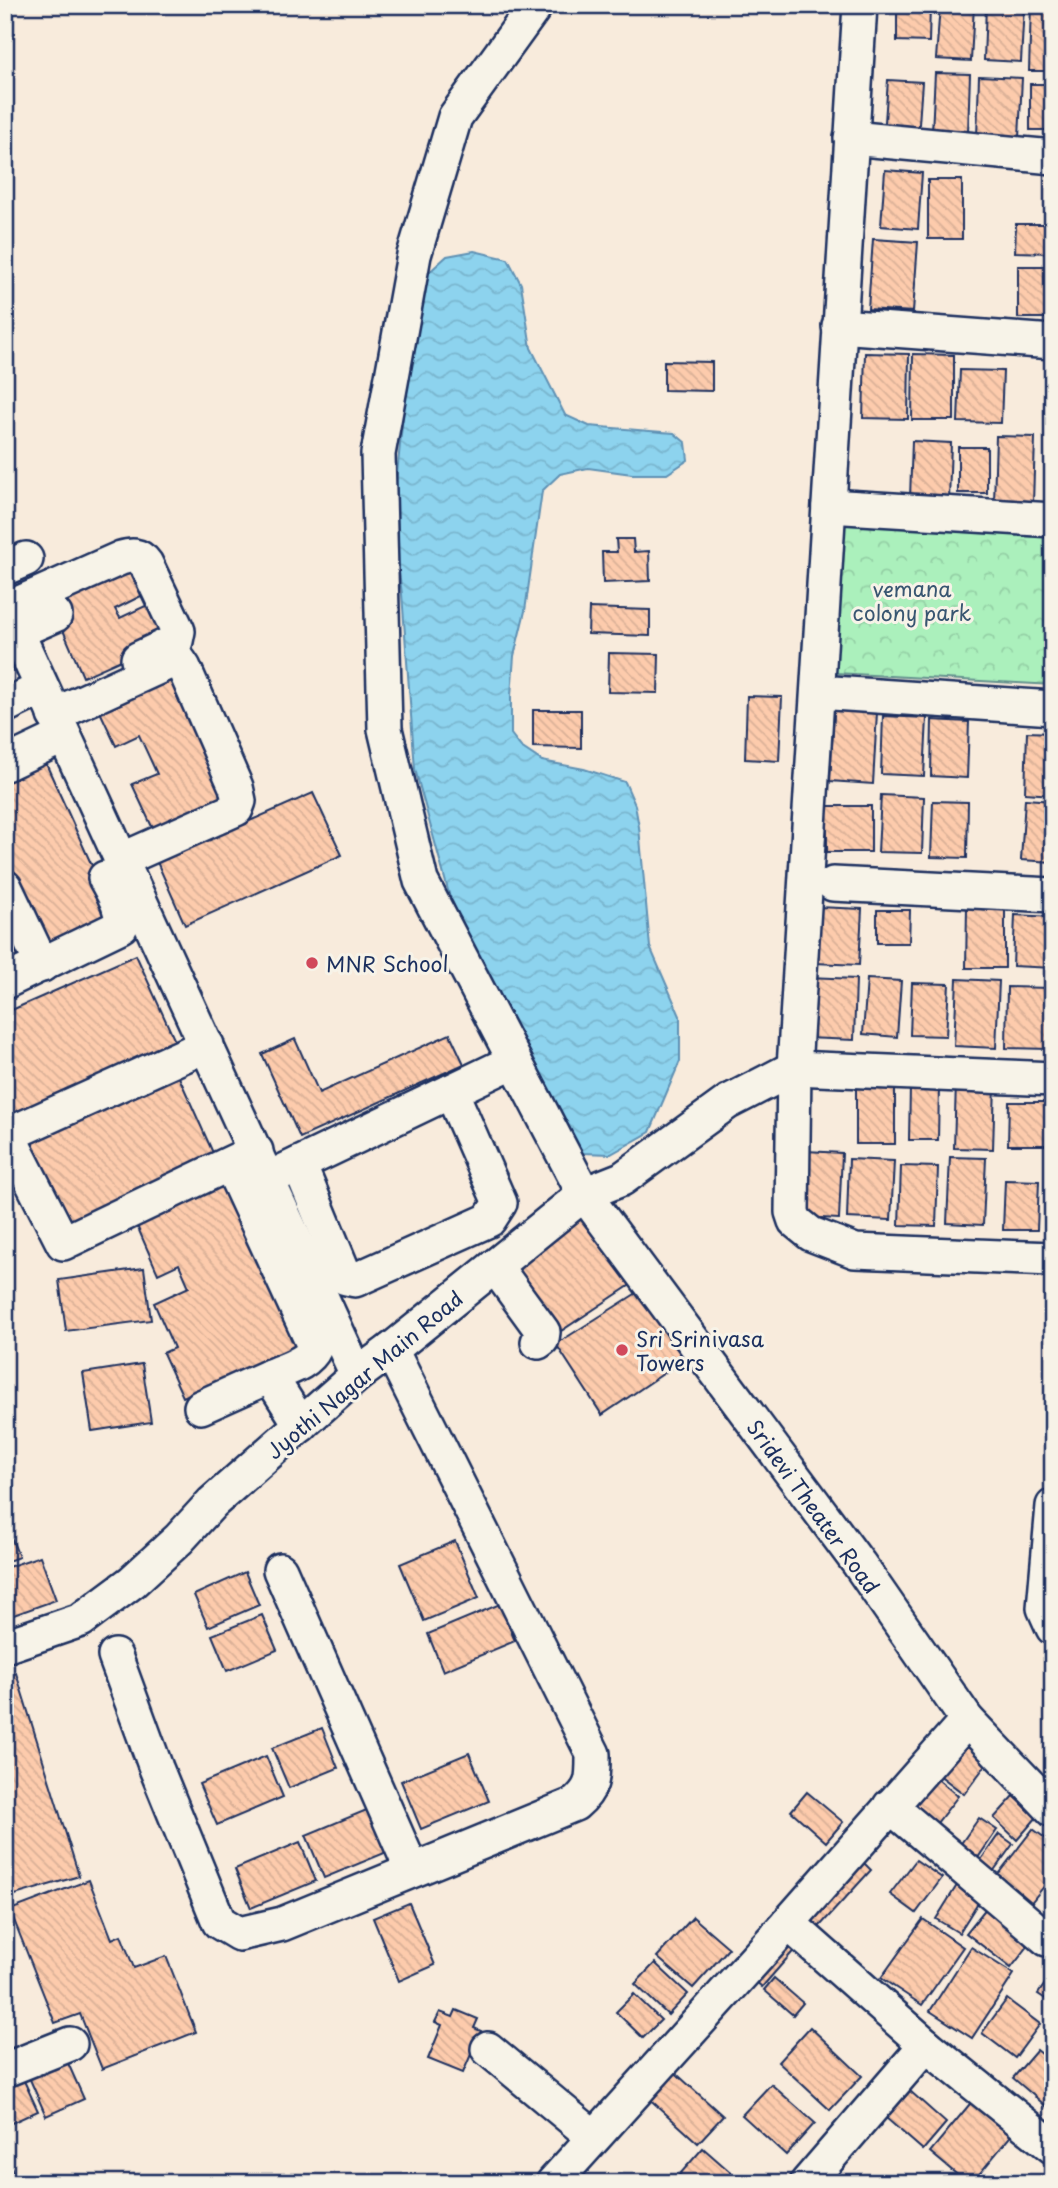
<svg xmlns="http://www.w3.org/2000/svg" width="1058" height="2188" font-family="'Playpen Sans',sans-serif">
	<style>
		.forest { fill: url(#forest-crowns); stroke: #63908d; stroke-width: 2 }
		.water { fill: url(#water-waves); stroke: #5f91b4; stroke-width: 2 }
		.building { fill: url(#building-back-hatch); stroke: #1b2f5e; stroke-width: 2 }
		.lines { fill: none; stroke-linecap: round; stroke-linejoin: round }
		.minor-casing { stroke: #1b2f5e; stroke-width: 38 }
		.minor { stroke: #f7f3e8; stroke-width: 33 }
		.poi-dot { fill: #d1495b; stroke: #f7f3e8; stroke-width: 2.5 }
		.labels { text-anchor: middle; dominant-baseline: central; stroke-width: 6; stroke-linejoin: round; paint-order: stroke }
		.park-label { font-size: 21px; fill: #385671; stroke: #f7f3e8 }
		.poi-label { font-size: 21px; fill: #1b2f5e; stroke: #f7f3e8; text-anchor: start }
		.street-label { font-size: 21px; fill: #1b2f5e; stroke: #f7f3e8 }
	</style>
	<defs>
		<pattern id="forest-crowns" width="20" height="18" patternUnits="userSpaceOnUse" patternTransform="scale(1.75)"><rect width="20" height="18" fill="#abf0bc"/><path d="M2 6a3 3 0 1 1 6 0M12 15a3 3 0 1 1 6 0" fill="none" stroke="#93cea4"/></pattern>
		<pattern id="water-waves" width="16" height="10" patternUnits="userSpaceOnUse" patternTransform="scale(1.75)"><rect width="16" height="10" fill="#8dd3ee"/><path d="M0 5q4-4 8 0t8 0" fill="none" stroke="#79b5ce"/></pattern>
		<pattern id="building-back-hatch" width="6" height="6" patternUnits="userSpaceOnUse" patternTransform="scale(1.75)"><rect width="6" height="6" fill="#fdcbac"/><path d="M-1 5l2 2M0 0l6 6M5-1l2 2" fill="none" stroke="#d8af96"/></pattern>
	</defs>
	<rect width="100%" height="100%" fill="#f8ebdc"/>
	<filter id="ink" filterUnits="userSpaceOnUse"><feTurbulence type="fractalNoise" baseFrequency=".0143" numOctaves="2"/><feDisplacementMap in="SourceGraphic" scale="14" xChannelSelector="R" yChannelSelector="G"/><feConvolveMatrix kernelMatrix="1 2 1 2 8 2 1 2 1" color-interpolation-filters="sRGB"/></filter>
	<g filter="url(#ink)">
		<!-- forest -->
		<path class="forest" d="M832,516L1053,533V685L835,673Z"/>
		<!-- water -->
		<path class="water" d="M474,251L508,259L521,284L531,348L565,415L589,426L674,433L686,443L688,460L667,474H632L588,468L560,474L542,491L525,611L514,656L511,696V734L521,747L542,761L584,769L625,782L635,805L639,827L650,947L680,1016V1061L650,1132L611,1154L582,1153L557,1130L497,1007L449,894L415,769L402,594L394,535L396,484L409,356L426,275L447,256Z"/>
		<!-- building -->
		<g class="building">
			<path d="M897,5H930L929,42L897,41Z"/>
			<path d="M940,5H974L971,61L936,59Z"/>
			<path d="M986,5H1024L1021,62L984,60Z"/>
			<path d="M1031,5H1053V71H1029Z"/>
			<path d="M935,73L970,74L968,133L932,132Z"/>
			<path d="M979,76L1022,78L1019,138L977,137Z"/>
			<path d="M888,80L922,82L918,138L884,136Z"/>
			<rect x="1030" y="84" width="23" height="46"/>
			<path d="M885,170L922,173L918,229L881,226Z"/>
			<rect x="928" y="180" width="34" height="59"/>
			<path d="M1016,224H1053V253L1015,252Z"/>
			<path d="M873,239L918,242L913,312L868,309Z"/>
			<rect x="1018" y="266" width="32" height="52"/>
			<path d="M865,353L909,354L908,419L863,418Z"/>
			<path d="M913,354L954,355V420H912Z"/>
			<path d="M664,361L712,362V391L664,390Z"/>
			<path d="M960,370L1003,371L1001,423L958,422Z"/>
			<path d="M996,436L1035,437L1033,504L994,503Z"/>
			<path d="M912,441L951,443L949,500L910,498Z"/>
			<rect x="958" y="447" width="29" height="46"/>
			<path d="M616,539H633L634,552L649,551L650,581L603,583L602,552H617Z"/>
			<path d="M140,561L153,590L115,609L120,618L156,601L175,636L83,677L51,602Z"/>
			<path d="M589,608L650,610V636L588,634Z"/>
			<path d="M609,653L659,654L658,693L608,692Z"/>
			<path d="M177,667L234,793L153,829L132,784L157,774L139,735L116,746L96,703Z"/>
			<path d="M747,696L782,697L779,761L745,759Z"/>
			<path d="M533,710H581V748L533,747Z"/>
			<path d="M834,710L877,712L873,784L830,781Z"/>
			<path d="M883,716L927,718L924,776L881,774Z"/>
			<path d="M932,720L969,722L967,778L931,776Z"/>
			<path d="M1027,732L1053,733V795L1025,793Z"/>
			<path d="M43,757L116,919L44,951L5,865V774Z"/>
			<path d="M313,793L342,855L185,925L157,862Z"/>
			<path d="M881,795L924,797L922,853L878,852Z"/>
			<path d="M1025,799L1053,801V862L1021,860Z"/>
			<path d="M933,801L968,802L967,858L931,857Z"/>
			<rect x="827" y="806" width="44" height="46"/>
			<path d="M818,907L862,909L859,965L815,963Z"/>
			<path d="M967,907H1005V968H966Z"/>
			<path d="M877,910H910L909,943H877Z"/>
			<path d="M5,911L27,958L5,968Z"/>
			<path d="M1015,915L1053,917V968L1013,966Z"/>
			<path d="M136,955L179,1050L5,1128V1013Z"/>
			<path d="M808,977L856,979L854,1040L806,1038Z"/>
			<path d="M867,979L901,981L897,1037L863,1034Z"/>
			<path d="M957,979L999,981L996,1048L954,1046Z"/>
			<path d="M912,983L949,984L946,1036L910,1035Z"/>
			<path d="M1007,987L1051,988L1049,1049L1006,1048Z"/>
			<path d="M450,1034L464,1064L300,1138L262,1054L295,1039L319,1093Z"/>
			<path d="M174,1066L218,1164L62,1234L18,1136Z"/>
			<path d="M956,1083L995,1084L993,1149L954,1148Z"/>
			<rect x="856" y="1085" width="39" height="59"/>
			<path d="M910,1087H939L938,1140H909Z"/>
			<path d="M1009,1102H1047V1145H1008Z"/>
			<path d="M806,1151L842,1153L839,1219L803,1217Z"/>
			<path d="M950,1157L986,1158L983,1225L947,1223Z"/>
			<path d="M849,1159L894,1161L891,1220L847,1218Z"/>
			<path d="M901,1166L938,1167L936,1226L899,1225Z"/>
			<path d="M223,1179L298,1346L183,1397L163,1353L174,1348L154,1303L189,1287L179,1264L158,1274L134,1219Z"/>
			<path d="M1005,1180L1039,1181L1037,1230H1003Z"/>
			<path d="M593,1211L638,1280L552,1337L506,1266Z"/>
			<path d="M144,1268L151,1320L66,1331L59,1280Z"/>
			<path d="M643,1289L688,1357L602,1415L556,1344Z"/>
			<path d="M142,1364L151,1422L92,1431L83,1373Z"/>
			<path d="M5,1522L19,1557L5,1562Z"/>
			<path d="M455,1541L479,1598L424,1621L400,1564Z"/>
			<path d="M40,1556L56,1600L5,1618V1568Z"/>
			<path d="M245,1572L259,1605L208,1627L194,1595Z"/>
			<path d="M500,1604L515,1641L443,1671L428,1634Z"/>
			<path d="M262,1615L277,1650L227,1671L212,1635Z"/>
			<path d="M16,1673L79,1876L5,1898V1677Z"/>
			<path d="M322,1728L338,1768L289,1788L272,1748Z"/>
			<path d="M962,1743L988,1762L964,1794L938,1774Z"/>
			<path d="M469,1753L489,1801L421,1829L401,1781Z"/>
			<path d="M266,1756L283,1797L217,1825L199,1784Z"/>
			<path d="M935,1777L958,1796L933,1828L910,1810Z"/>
			<path d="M807,1792L843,1822L826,1842L791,1811Z"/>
			<path d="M1014,1796L1037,1817L1017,1840L994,1818Z"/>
			<path d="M369,1809L387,1852L324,1878L306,1835Z"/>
			<path d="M979,1818L997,1830L973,1865L955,1852Z"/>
			<path d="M1033,1829L1053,1844V1875L1029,1905L995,1878Z"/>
			<path d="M999,1834L1013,1844L990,1876L976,1867Z"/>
			<path d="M300,1842L316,1881L251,1908L235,1869Z"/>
			<path d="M860,1859L871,1870L819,1927L807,1916Z"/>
			<path d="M916,1860L942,1878L916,1913L890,1894Z"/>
			<path d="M89,1880L112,1939L121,1935L134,1968L166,1956L196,2032L102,2069L80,2014L55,2023L10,1910Z"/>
			<path d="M959,1882L982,1896L959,1933L936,1919Z"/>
			<path d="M991,1902L1036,1936L1011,1968L966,1933Z"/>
			<path d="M409,1903L435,1965L399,1981L373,1918Z"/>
			<path d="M693,1917L729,1948L693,1988L657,1957Z"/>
			<path d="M923,1919L963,1947L922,2005L881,1978Z"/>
			<path d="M788,1939L797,1947L762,1987L753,1979Z"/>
			<path d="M971,1947L1014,1974L972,2038L930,2011Z"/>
			<path d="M655,1963L688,1994L668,2015L635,1984Z"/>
			<path d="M1053,1972V2004L1038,1994Z"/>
			<path d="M774,1978L803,2003L793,2015L764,1990Z"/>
			<path d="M634,1994L661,2020L643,2038L616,2012Z"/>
			<path d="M1007,1999L1040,2024L1015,2058L982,2033Z"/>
			<path d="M456,2010L478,2019L474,2028L481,2031L463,2073L428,2059L442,2025L435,2022L440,2012L453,2017Z"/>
			<path d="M810,2027L862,2076L830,2110L778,2062Z"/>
			<path d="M1037,2050L1053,2063V2112L1013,2078Z"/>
			<path d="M63,2052L84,2099L46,2116L25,2068Z"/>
			<path d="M669,2067L723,2116L698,2143L644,2094Z"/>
			<path d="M19,2070L38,2111L5,2126V2077Z"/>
			<path d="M771,2084L815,2123L786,2155L742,2115Z"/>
			<path d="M910,2091L946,2123L923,2150L886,2118Z"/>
			<path d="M974,2099L1014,2132L972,2183H967L930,2152Z"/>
			<path d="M703,2148L743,2183H672Z"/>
			<path d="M5,2153L18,2183H5Z"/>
		</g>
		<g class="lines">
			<defs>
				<g id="minor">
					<path d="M536,5L455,117L414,255L378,454L385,729L421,881L584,1194L859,1564L967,1720L1053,1810"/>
					<path d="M860,5L794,1068L792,1212L795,1221L811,1234L855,1251L1053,1259"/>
					<path d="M851,138L1053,157"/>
					<path d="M839,326L1053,342"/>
					<path d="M829,506L1053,520"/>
					<path d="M5,568L26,559"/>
					<path d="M5,606L357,1375"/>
					<path d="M6,609L121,558C131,555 139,554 146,564L178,631L176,641L138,659"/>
					<path d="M5,637L55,615"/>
					<path d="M818,692L1053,708"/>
					<path d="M5,706L42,688"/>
					<path d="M54,715L174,660L180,662L184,668L236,787L239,801L236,809L121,860"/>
					<path d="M5,764L64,736"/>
					<path d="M833,884L1053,895"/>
					<path d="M5,887L42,965"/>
					<path d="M5,982L121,926C123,908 113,893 105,878"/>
					<path d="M8,1135L63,1243L256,1151"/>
					<path d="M5,1136L207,1045"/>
					<path d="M230,1164L315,1348C308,1364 285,1369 270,1376L301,1425"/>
					<path d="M299,1164L346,1278L355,1280L489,1220L500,1203L451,1091"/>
					<path d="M280,1173L514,1061"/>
					<path d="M495,1266L543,1332L542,1339L538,1342"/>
					<path d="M201,1407L270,1376"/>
					<path d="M1053,1506L1044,1608L1053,1628"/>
					<path d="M280,1570L412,1870"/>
					<path d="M5,1646L81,1620L132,1582L179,1539L212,1503L357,1375L391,1350L584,1194L622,1179L728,1102L794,1068L1053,1079"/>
					<path d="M115,1656L156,1768L219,1922L239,1934L282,1924L575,1804C594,1788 593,1778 593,1754L391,1350"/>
					<path d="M890,1806L1047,1939H1053"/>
					<path d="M788,1923L926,2045L1053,2147"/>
					<path d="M488,2049L594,2137"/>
					<path d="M5,2070L70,2044"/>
					<path d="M553,2183L788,1923L967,1720"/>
					<path d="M807,2183L926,2045"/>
				</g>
			</defs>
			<!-- minor casing -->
			<use href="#minor" class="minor-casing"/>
			<!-- minor -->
			<use href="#minor" class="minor"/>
		</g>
	</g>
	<!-- markers -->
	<g class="poi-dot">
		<circle cx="312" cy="963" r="7"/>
		<circle cx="622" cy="1350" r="7"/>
	</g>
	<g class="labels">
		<!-- park labels -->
		<g class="park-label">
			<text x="912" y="588">vemana<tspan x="912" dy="24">colony park</tspan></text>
		</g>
		<!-- poi labels -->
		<g class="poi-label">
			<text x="326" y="963">MNR School</text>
			<text x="636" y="1338">Sri Srinivasa<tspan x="636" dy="24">Towers</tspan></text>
		</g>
		<!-- street labels -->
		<g class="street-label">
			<text transform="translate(364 1374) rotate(-40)">Jyothi Nagar Main Road</text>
			<text transform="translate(814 1506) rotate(54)">Sridevi Theater Road</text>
		</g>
	</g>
	<!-- margin -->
	<rect width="1058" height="2188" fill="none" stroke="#f7f3e8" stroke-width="28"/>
	<rect x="14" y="14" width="1030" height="2160" fill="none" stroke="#1b2f5e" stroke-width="2.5" filter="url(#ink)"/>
</svg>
